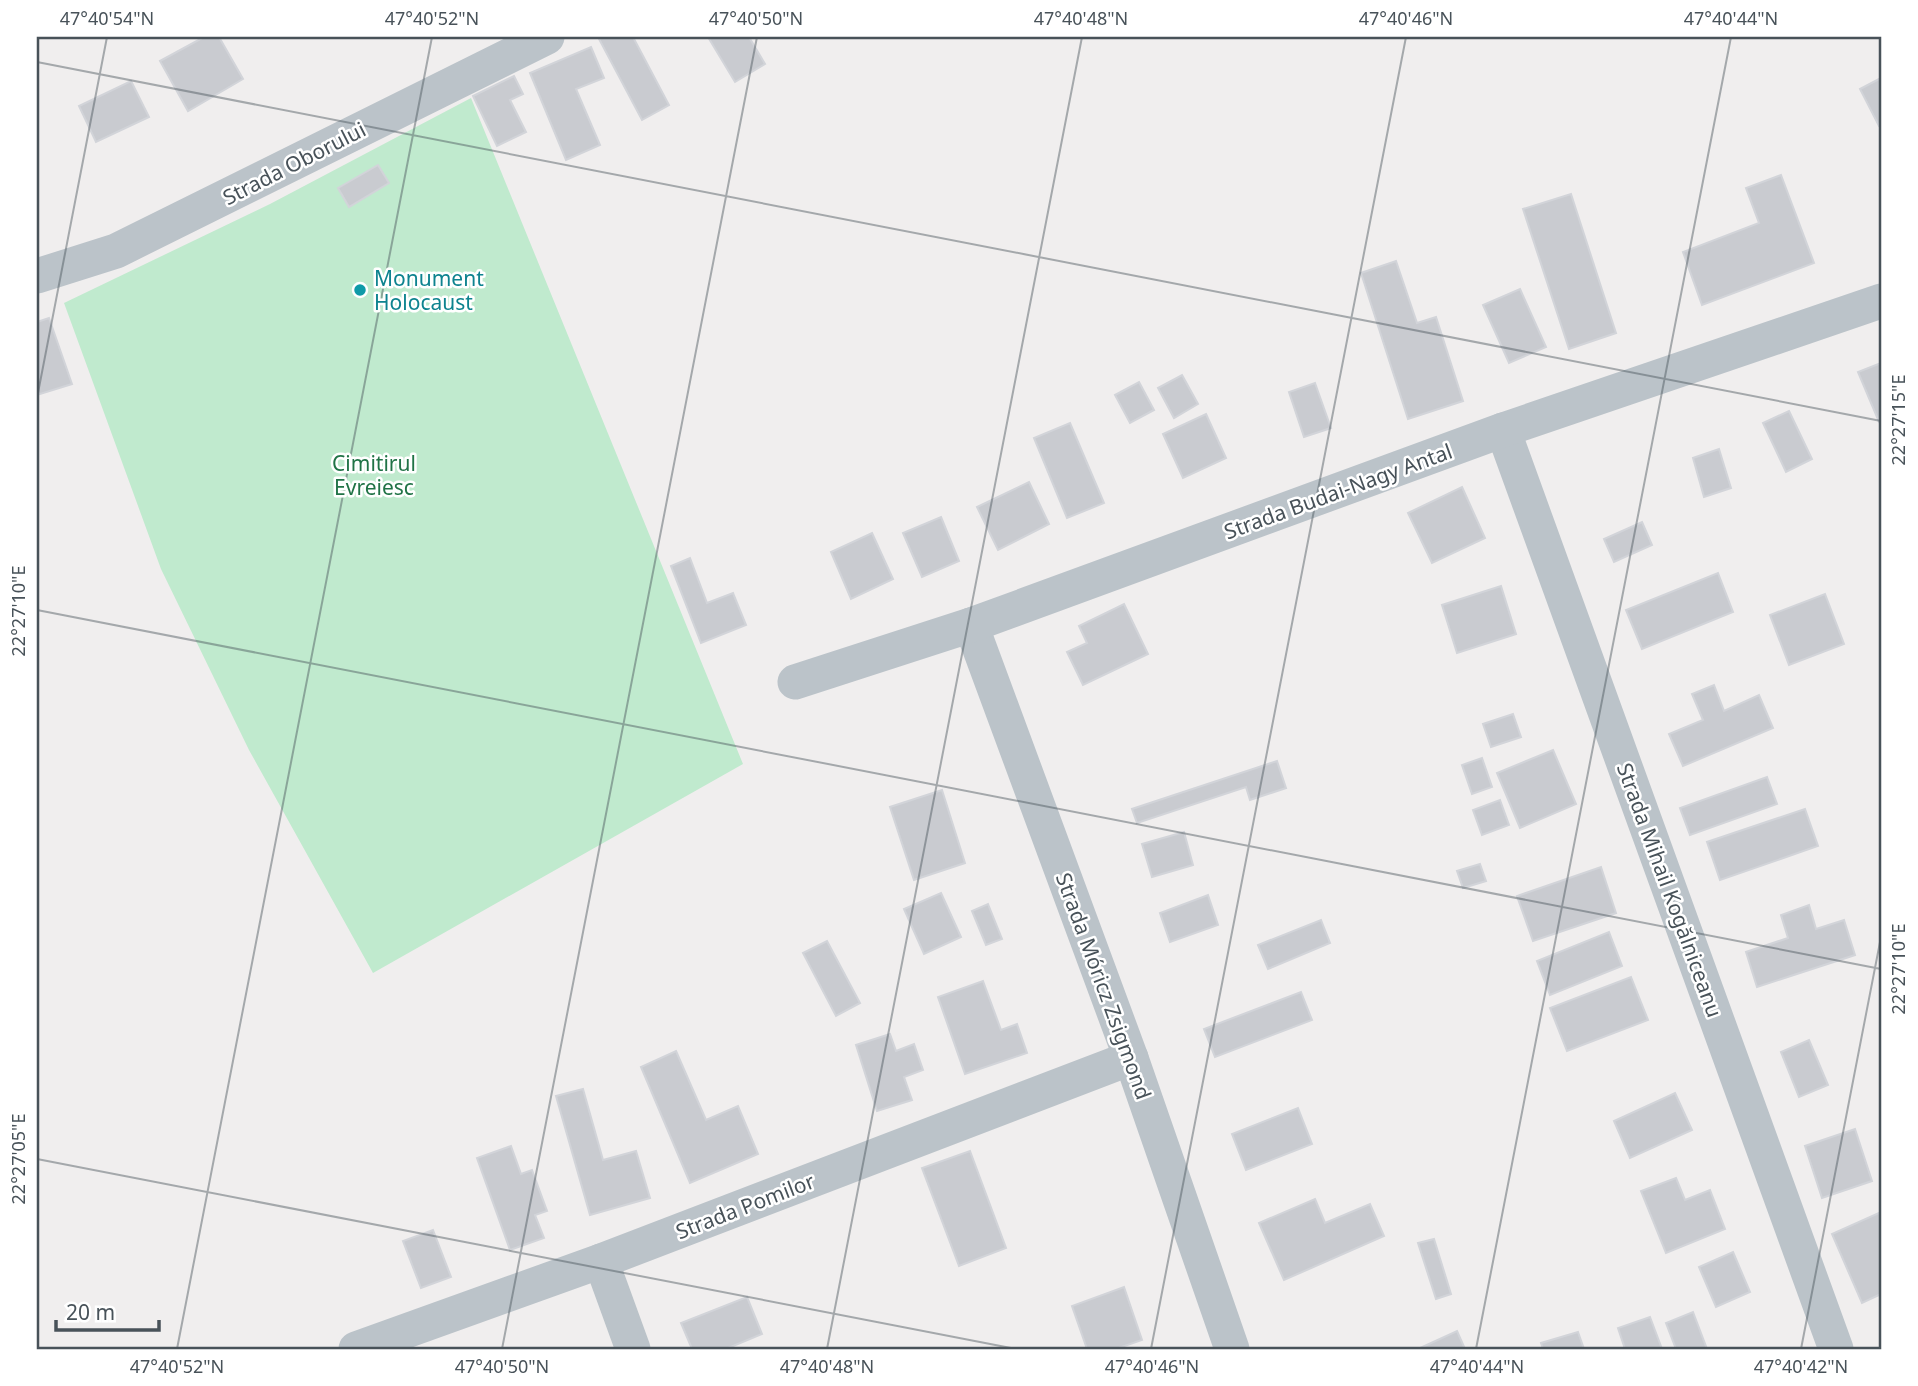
<svg xmlns="http://www.w3.org/2000/svg" width="1918" height="1386" font-family="'Noto Sans',sans-serif">
	<style>
		.green { fill: #c0eace }
		.building { fill: #c9cbd0; stroke: #d2d4d9; stroke-width: 2 }
		.lines { fill: none; stroke-linecap: round; stroke-linejoin: round }
		.street { stroke: #bbc3c9; stroke-width: 35 }
		.ticks { fill: none; stroke: #485259; stroke-width: 2; stroke-opacity: 0.45 }
		.culture-dot { fill: #0f9aa8; stroke: #fff; stroke-width: 2.5 }
		.labels { text-anchor: middle; dominant-baseline: central; stroke-width: 5; stroke-linejoin: round; paint-order: stroke }
		.street-label { font-size: 21px; fill: #485259; stroke: #fff }
		.culture-label { font-size: 21px; fill: #0d838f; stroke: #fff; text-anchor: start }
		.park-label { font-size: 21px; fill: #207346; stroke: #fff }
		.neatline { fill: none; stroke: #485259; stroke-width: 2.5 }
		.ticks-label { font-size: 18px; text-anchor: middle; fill: #485259 }
	</style>
	<rect width="100%" height="100%" fill="#f0eeee"/>
	<!-- green -->
	<path class="green" d="M471,98L743,764L373,973L249,750L161,569L64,303L270,204Z"/>
	<!-- building -->
	<g class="building">
		<path d="M204,37H219L243,79L188,111L160,61Z"/>
		<path d="M598,37H633L669,105L642,120Z"/>
		<path d="M708,37H749L765,64L735,82Z"/>
		<path d="M591,47L604,78L576,89L600,145L566,160L530,73Z"/>
		<path d="M514,76L523,94L510,100L526,132L497,146L473,96Z"/>
		<path d="M1881,78V125L1879,126L1860,89Z"/>
		<path d="M131,81L149,117L96,142L79,106Z"/>
		<path d="M378,165L389,183L349,207L338,188Z"/>
		<path d="M1781,175L1814,263L1702,305L1683,252L1759,223L1746,188Z"/>
		<path d="M1571,194L1616,333L1569,349L1523,209Z"/>
		<path d="M1396,261L1417,323L1436,317L1463,401L1408,419L1361,273Z"/>
		<path d="M1520,289L1546,347L1509,363L1483,305Z"/>
		<path d="M49,318L72,384L37,395V322Z"/>
		<path d="M1881,363V421L1879,422L1858,372Z"/>
		<path d="M1182,375L1198,404L1174,418L1158,388Z"/>
		<path d="M1139,382L1154,410L1130,423L1115,395Z"/>
		<path d="M1315,383L1331,428L1304,437L1289,392Z"/>
		<path d="M1789,411L1812,459L1786,472L1763,423Z"/>
		<path d="M1206,414L1226,458L1183,478L1163,434Z"/>
		<path d="M1070,423L1104,503L1067,518L1034,438Z"/>
		<path d="M1719,449L1731,488L1704,497L1693,458Z"/>
		<path d="M1029,482L1049,524L998,550L977,507Z"/>
		<path d="M1462,487L1485,538L1432,563L1408,513Z"/>
		<path d="M941,517L959,561L922,577L903,533Z"/>
		<path d="M1642,522L1652,545L1614,562L1604,539Z"/>
		<path d="M872,533L893,579L851,599L831,552Z"/>
		<path d="M690,558L707,603L733,593L746,625L701,643L671,566Z"/>
		<path d="M1718,573L1733,612L1642,649L1626,610Z"/>
		<path d="M1501,586L1516,634L1457,653L1442,605Z"/>
		<path d="M1825,594L1844,644L1789,665L1770,615Z"/>
		<path d="M1124,604L1148,654L1083,685L1067,652L1087,643L1079,626Z"/>
		<path d="M1714,685L1724,711L1759,695L1773,728L1683,766L1669,734L1703,720L1692,694Z"/>
		<path d="M1513,714L1521,737L1491,747L1483,724Z"/>
		<path d="M1553,750L1576,804L1520,828L1497,773Z"/>
		<path d="M1482,758L1492,787L1472,794L1462,765Z"/>
		<path d="M1277,761L1286,788L1250,800L1246,787L1137,823L1132,809Z"/>
		<path d="M1767,777L1777,804L1690,835L1680,808Z"/>
		<path d="M942,790L965,863L914,880L890,807Z"/>
		<path d="M1500,800L1509,825L1482,835L1473,810Z"/>
		<path d="M1805,809L1818,846L1720,880L1707,842Z"/>
		<path d="M1184,832L1193,865L1152,877L1142,844Z"/>
		<path d="M1480,864L1486,881L1463,888L1457,871Z"/>
		<path d="M1601,867L1616,913L1533,941L1517,896Z"/>
		<path d="M941,893L961,937L924,954L904,909Z"/>
		<path d="M1208,895L1218,925L1170,942L1160,913Z"/>
		<path d="M988,904L1002,939L986,945L972,911Z"/>
		<path d="M1809,905L1816,929L1844,920L1855,955L1757,987L1746,952L1788,938L1781,915Z"/>
		<path d="M1321,920L1330,943L1268,969L1258,945Z"/>
		<path d="M1609,932L1622,966L1550,995L1537,961Z"/>
		<path d="M827,941L860,1003L836,1016L803,953Z"/>
		<path d="M1631,977L1648,1020L1567,1051L1550,1008Z"/>
		<path d="M983,981L1001,1030L1017,1024L1027,1053L965,1074L938,997Z"/>
		<path d="M1301,992L1312,1020L1215,1057L1204,1029Z"/>
		<path d="M890,1034L896,1051L914,1044L923,1070L904,1077L912,1100L877,1111L856,1045Z"/>
		<path d="M1809,1040L1828,1085L1799,1097L1781,1052Z"/>
		<path d="M676,1051L706,1120L738,1106L758,1154L690,1183L641,1067Z"/>
		<path d="M583,1089L603,1160L636,1151L650,1198L590,1215L556,1096Z"/>
		<path d="M1675,1093L1692,1130L1630,1158L1614,1121Z"/>
		<path d="M1298,1108L1312,1144L1246,1170L1232,1134Z"/>
		<path d="M1855,1129L1872,1181L1822,1198L1805,1146Z"/>
		<path d="M511,1146L521,1174L532,1170L547,1211L535,1215L544,1238L510,1250L477,1158Z"/>
		<path d="M970,1151L1006,1248L959,1266L922,1168Z"/>
		<path d="M1676,1178L1685,1200L1710,1190L1725,1229L1666,1253L1641,1191Z"/>
		<path d="M1315,1199L1325,1223L1370,1204L1384,1236L1284,1280L1259,1223Z"/>
		<path d="M1881,1212V1294L1862,1303L1832,1234Z"/>
		<path d="M433,1230L451,1277L421,1288L403,1241Z"/>
		<path d="M1434,1239L1451,1294L1436,1299L1418,1243Z"/>
		<path d="M1733,1252L1750,1292L1716,1307L1699,1267Z"/>
		<path d="M1124,1287L1142,1340L1116,1349H1087L1072,1306Z"/>
		<path d="M747,1297L762,1334L726,1349H692L681,1323Z"/>
		<path d="M1693,1312L1707,1349H1676L1666,1323Z"/>
		<path d="M1650,1317L1662,1349H1625L1618,1328Z"/>
		<path d="M1457,1331L1465,1349H1418Z"/>
		<path d="M1578,1332L1584,1349H1543L1541,1343Z"/>
	</g>
	<g class="lines">
		<!-- street -->
		<g class="street">
			<path d="M37,276L116,251L547,37"/>
			<path d="M1503,430L1836,1349"/>
			<path d="M971,625L1131,1058L1232,1349"/>
			<path d="M795,682L971,625L1503,430L1881,301"/>
			<path d="M601,1261L633,1349"/>
			<path d="M356,1349L601,1261L1131,1058"/>
		</g>
	</g>
	<!-- ticks -->
	<path class="ticks" d="M37,62L1881,421M37,398L107,37M37,610L1881,969M37,1159L1016,1349M177,1349L432,37M502,1349L757,37M827,1349L1082,37M1151,1349L1406,37M1476,1349L1731,37M1801,1349L1881,937"/>
	<!-- markers -->
	<circle class="culture-dot" cx="360" cy="290" r="7"/>
	<g class="labels">
		<!-- street labels -->
		<g class="street-label">
			<text transform="translate(294 163) rotate(-27)">Strada Oborului</text>
			<text transform="translate(1338 491) rotate(-20)">Strada Budai-Nagy Antal</text>
			<text transform="translate(1670 890) rotate(70)">Strada Mihail Kogălniceanu</text>
			<text transform="translate(1104 986) rotate(70)">Strada Móricz Zsigmond</text>
			<text transform="translate(745 1206) rotate(-21)">Strada Pomilor</text>
		</g>
		<!-- culture labels -->
		<g class="culture-label">
			<text x="374" y="278">Monument<tspan x="374" dy="24">Holocaust</tspan></text>
		</g>
		<!-- park labels -->
		<g class="park-label">
			<text x="374" y="463">Cimitirul<tspan x="374" dy="24">Evreiesc</tspan></text>
		</g>
	</g>
	<!-- border -->
	<rect width="1918" height="1386" fill="none" stroke="#ffffff" stroke-width="77"/>
	<!-- scale -->
	<path d="M56 1320v10h103v-10" fill="none" stroke="#485259" stroke-width="3.5"/>
	<text x="66" y="1320" font-size="21" fill="#485259" stroke="#ffffff" stroke-width="5" paint-order="stroke">20 m</text>
	<rect x="38" y="38" width="1842" height="1310" class="neatline"/>
	<g class="ticks-label">
		<text x="107" y="25">47°40'54"N</text>
		<text x="432" y="25">47°40'52"N</text>
		<text x="756" y="25">47°40'50"N</text>
		<text x="1081" y="25">47°40'48"N</text>
		<text x="1406" y="25">47°40'46"N</text>
		<text x="1731" y="25">47°40'44"N</text>
		<text transform="translate(1899 420) rotate(-90)" y="6">22°27'15"E</text>
		<text transform="translate(19 611) rotate(-90)" y="6">22°27'10"E</text>
		<text transform="translate(1899 969) rotate(-90)" y="6">22°27'10"E</text>
		<text transform="translate(19 1159) rotate(-90)" y="6">22°27'05"E</text>
		<text x="177" y="1373">47°40'52"N</text>
		<text x="502" y="1373">47°40'50"N</text>
		<text x="827" y="1373">47°40'48"N</text>
		<text x="1152" y="1373">47°40'46"N</text>
		<text x="1477" y="1373">47°40'44"N</text>
		<text x="1801" y="1373">47°40'42"N</text>
	</g>
</svg>
